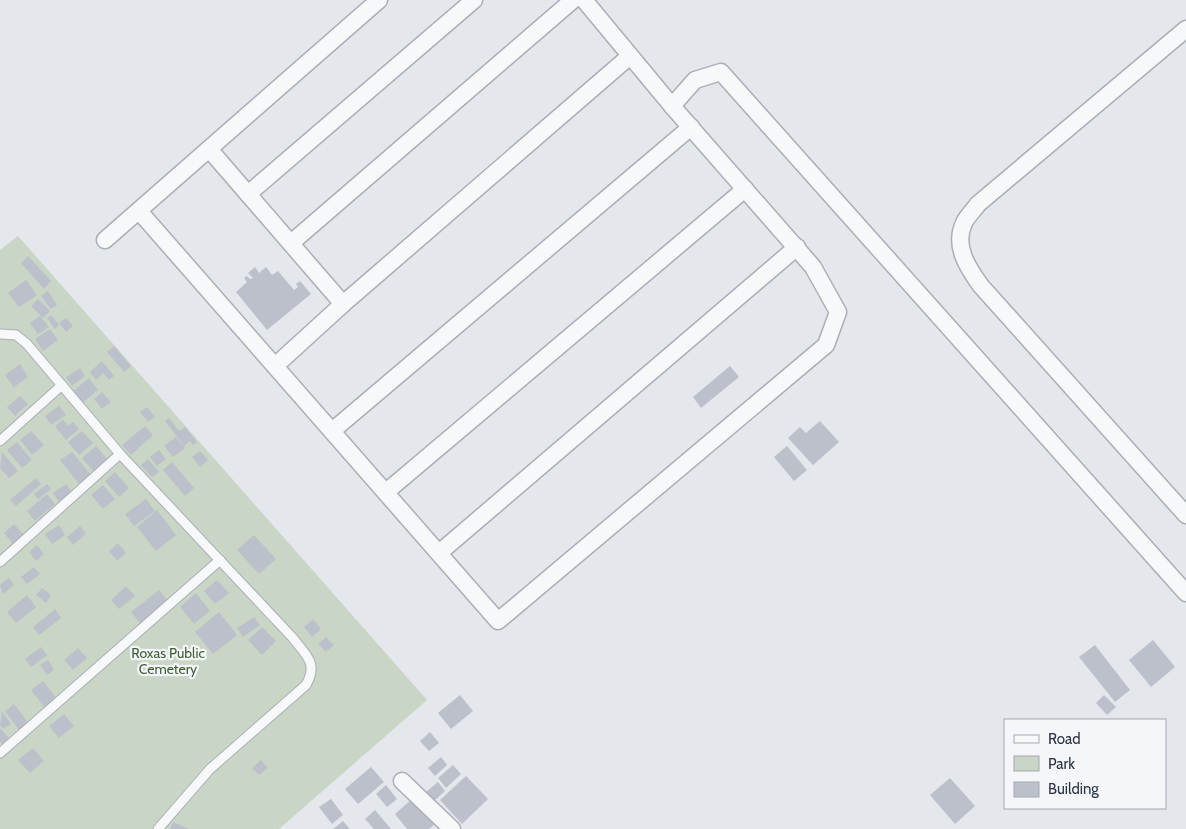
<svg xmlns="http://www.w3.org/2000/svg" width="1186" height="829" font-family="Cabin,sans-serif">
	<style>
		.green { fill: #c9d6c5 }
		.building { fill: #bbc0ca }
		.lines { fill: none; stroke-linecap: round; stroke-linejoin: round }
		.service-casing { stroke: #a9aeb7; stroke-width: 11 }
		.minor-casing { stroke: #a9aeb7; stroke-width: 19 }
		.service { stroke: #f7f8fa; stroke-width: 9 }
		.minor { stroke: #f7f8fa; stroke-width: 16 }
		.labels { text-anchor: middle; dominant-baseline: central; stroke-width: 4.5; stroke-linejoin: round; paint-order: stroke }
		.park-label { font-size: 14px; fill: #3f6138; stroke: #f4f6f9 }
	</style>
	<rect width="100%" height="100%" fill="#e4e7ec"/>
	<!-- green -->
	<path class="green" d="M18,236L427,700L279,829H0V250Z"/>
	<!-- building -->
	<g class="building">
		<path d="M28,256L51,281L44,289L21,263Z"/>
		<path d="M255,267L259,273L266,267L272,275L278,271L294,290L298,287L296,284L300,281L311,294L267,330L236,292L247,282L244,278L247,276L250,279L253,278L248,273Z"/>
		<path d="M26,280L37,295L19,307L8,293Z"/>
		<path d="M48,291L57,305L51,309L41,296Z"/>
		<path d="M38,299L50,311L43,318L31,306Z"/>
		<path d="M51,315L59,325L55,329L47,318Z"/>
		<path d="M40,316L49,327L38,334L30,323Z"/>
		<path d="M66,318L73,326L66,332L59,323Z"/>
		<path d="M50,329L58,340L43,351L35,339Z"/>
		<path d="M114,346L131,366L124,372L107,352Z"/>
		<path d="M102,361L114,376L109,380L103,373L96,380L90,372Z"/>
		<path d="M20,364L28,377L14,387L5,375Z"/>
		<path d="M730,366L739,377L701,408L693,397Z"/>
		<path d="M80,368L85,376L72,386L66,377Z"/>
		<path d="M89,378L98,390L81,404L72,392Z"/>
		<path d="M102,392L111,402L102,409L94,399Z"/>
		<path d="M20,396L28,404L15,416L7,407Z"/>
		<path d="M59,406L66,415L51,425L45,416Z"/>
		<path d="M147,407L155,417L148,422L140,412Z"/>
		<path d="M169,418L179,431L185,427L197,442L193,445L190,441L184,446L165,421Z"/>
		<path d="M63,420L68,426L73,422L79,429L66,440L55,426Z"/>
		<path d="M820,421L839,442L813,465L788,438L800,427L806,433Z"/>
		<path d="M145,426L153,435L131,455L122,445Z"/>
		<path d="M31,431L44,445L32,455L20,440Z"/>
		<path d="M82,431L93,443L79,455L68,442Z"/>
		<path d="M176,437L185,448L173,457L164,446Z"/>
		<path d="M17,442L32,460L22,468L7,450Z"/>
		<path d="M96,446L107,459L93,471L82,458Z"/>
		<path d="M787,446L807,470L794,481L774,457Z"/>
		<path d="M159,450L166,459L157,466L150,457Z"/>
		<path d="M200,451L208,460L200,467L192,457Z"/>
		<path d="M2,452L18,471L9,478L0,468Z"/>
		<path d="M72,452L91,475L79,484L60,460Z"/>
		<path d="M148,459L159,472L152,477L141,465Z"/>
		<path d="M172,462L194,488L185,496L163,470Z"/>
		<path d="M115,472L129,488L119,497L105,481Z"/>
		<path d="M36,478L41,484L16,506L10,500Z"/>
		<path d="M47,484L51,489L38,499L34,494Z"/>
		<path d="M66,484L72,492L59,502L53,493Z"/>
		<path d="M103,485L115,499L103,509L91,495Z"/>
		<path d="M47,494L55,504L35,521L27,511Z"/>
		<path d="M146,499L155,511L134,526L125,514Z"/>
		<path d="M157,510L176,535L156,551L137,527Z"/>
		<path d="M14,524L24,535L13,544L4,533Z"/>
		<path d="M59,525L65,535L52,544L45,534Z"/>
		<path d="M80,526L86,534L73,545L67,537Z"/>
		<path d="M254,535L276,559L259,574L237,550Z"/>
		<path d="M118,543L126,553L117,561L109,551Z"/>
		<path d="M37,545L44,554L36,561L29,552Z"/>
		<path d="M34,567L40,574L27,584L21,577Z"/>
		<path d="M9,578L14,585L3,594L0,585Z"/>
		<path d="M217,580L229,593L215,604L204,591Z"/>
		<path d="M126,586L135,596L119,609L111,600Z"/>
		<path d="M42,588L51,595L46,603L36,595Z"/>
		<path d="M159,590L168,601L140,623L131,612Z"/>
		<path d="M196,593L210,611L194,624L180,607Z"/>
		<path d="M27,595L36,607L16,623L7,612Z"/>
		<path d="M55,609L61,618L39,635L33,627Z"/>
		<path d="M219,612L237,635L213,654L195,632Z"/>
		<path d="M254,617L260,625L243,637L237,628Z"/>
		<path d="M313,619L321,629L312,637L304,627Z"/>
		<path d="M262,627L276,641L262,655L248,640Z"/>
		<path d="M326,637L334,645L326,652L318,644Z"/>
		<path d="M1153,640L1175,667L1151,687L1129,660Z"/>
		<path d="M1095,645L1130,690L1115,702L1079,657Z"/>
		<path d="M41,647L47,655L31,667L25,659Z"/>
		<path d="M78,648L87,658L73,670L64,660Z"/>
		<path d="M48,660L54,670L47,675L40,665Z"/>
		<path d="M43,681L57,699L45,708L31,690Z"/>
		<path d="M460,695L473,711L451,729L438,713Z"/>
		<path d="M1104,695L1116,707L1107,715L1096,703Z"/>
		<path d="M14,704L29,724L20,731L5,711Z"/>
		<path d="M2,711L11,724L3,729L0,725Z"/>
		<path d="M64,714L74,726L59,738L49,726Z"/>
		<path d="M0,728L9,738L2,744L0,742Z"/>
		<path d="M430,732L439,743L429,751L420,741Z"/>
		<path d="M33,748L44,761L30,773L18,760Z"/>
		<path d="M441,757L447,765L435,776L428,768Z"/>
		<path d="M261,760L268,768L259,775L252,768Z"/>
		<path d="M453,765L461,774L446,788L438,778Z"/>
		<path d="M371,767L384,782L358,804L345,789Z"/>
		<path d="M466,776L488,799L462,824L440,800Z"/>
		<path d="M950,778L975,806L955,824L930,795Z"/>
		<path d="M438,782L445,791L434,801L426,792Z"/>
		<path d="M386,785L397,799L387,807L376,794Z"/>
		<path d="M331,799L343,815L332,824L319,807Z"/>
		<path d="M412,799L434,825L429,829H407L395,814Z"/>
		<path d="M375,810L391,829H374L365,819Z"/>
		<path d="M343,821L350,829H333Z"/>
		<path d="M173,822L189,829H170Z"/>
	</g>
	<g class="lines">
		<defs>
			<g id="service">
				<path d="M0,334L16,335L27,344L120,454L292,637C305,654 319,663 306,685L210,769L158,829"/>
				<path d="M0,441L62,385"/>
				<path d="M0,562L120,454"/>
				<path d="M0,753L220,560"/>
			</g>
			<g id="minor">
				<path d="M584,0L672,106"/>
				<path d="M1186,29L978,204C974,210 967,216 964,223C953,246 968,268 981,286L1186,515"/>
				<path d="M209,149L343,304"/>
				<path d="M248,194L474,0"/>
				<path d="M139,211L498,621L826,345L838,312L813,267L672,106L695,80L721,72L1186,593"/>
				<path d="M105,240L379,0"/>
				<path d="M291,243L573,0"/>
				<path d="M275,366L343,304L630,56"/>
				<path d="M332,431L691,127"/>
				<path d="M386,492L745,189"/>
				<path d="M439,553L797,247"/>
				<path d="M402,781L452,829"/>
			</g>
		</defs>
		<!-- service casing -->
		<use href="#service" class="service-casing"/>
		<!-- minor casing -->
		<use href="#minor" class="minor-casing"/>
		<!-- service -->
		<use href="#service" class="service"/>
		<!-- minor -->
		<use href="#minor" class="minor"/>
	</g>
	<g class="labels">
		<!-- park labels -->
		<g class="park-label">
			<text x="168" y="653">Roxas Public<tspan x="168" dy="16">Cemetery</tspan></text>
		</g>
	</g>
	<!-- legend -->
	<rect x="1004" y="719" width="162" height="90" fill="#f4f6f9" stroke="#a4a8b1"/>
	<rect x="1014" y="735" width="25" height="8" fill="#f7f8fa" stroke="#a4a8b1"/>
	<text x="1048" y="744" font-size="15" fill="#2b3445">Road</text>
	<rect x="1014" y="756" width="25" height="15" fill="#c9d6c5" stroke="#a4a8b1"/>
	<text x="1048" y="769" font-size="15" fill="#2b3445">Park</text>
	<rect x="1014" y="782" width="25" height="15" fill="#bbc0ca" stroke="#a4a8b1"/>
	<text x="1048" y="794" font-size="15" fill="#2b3445">Building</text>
</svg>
